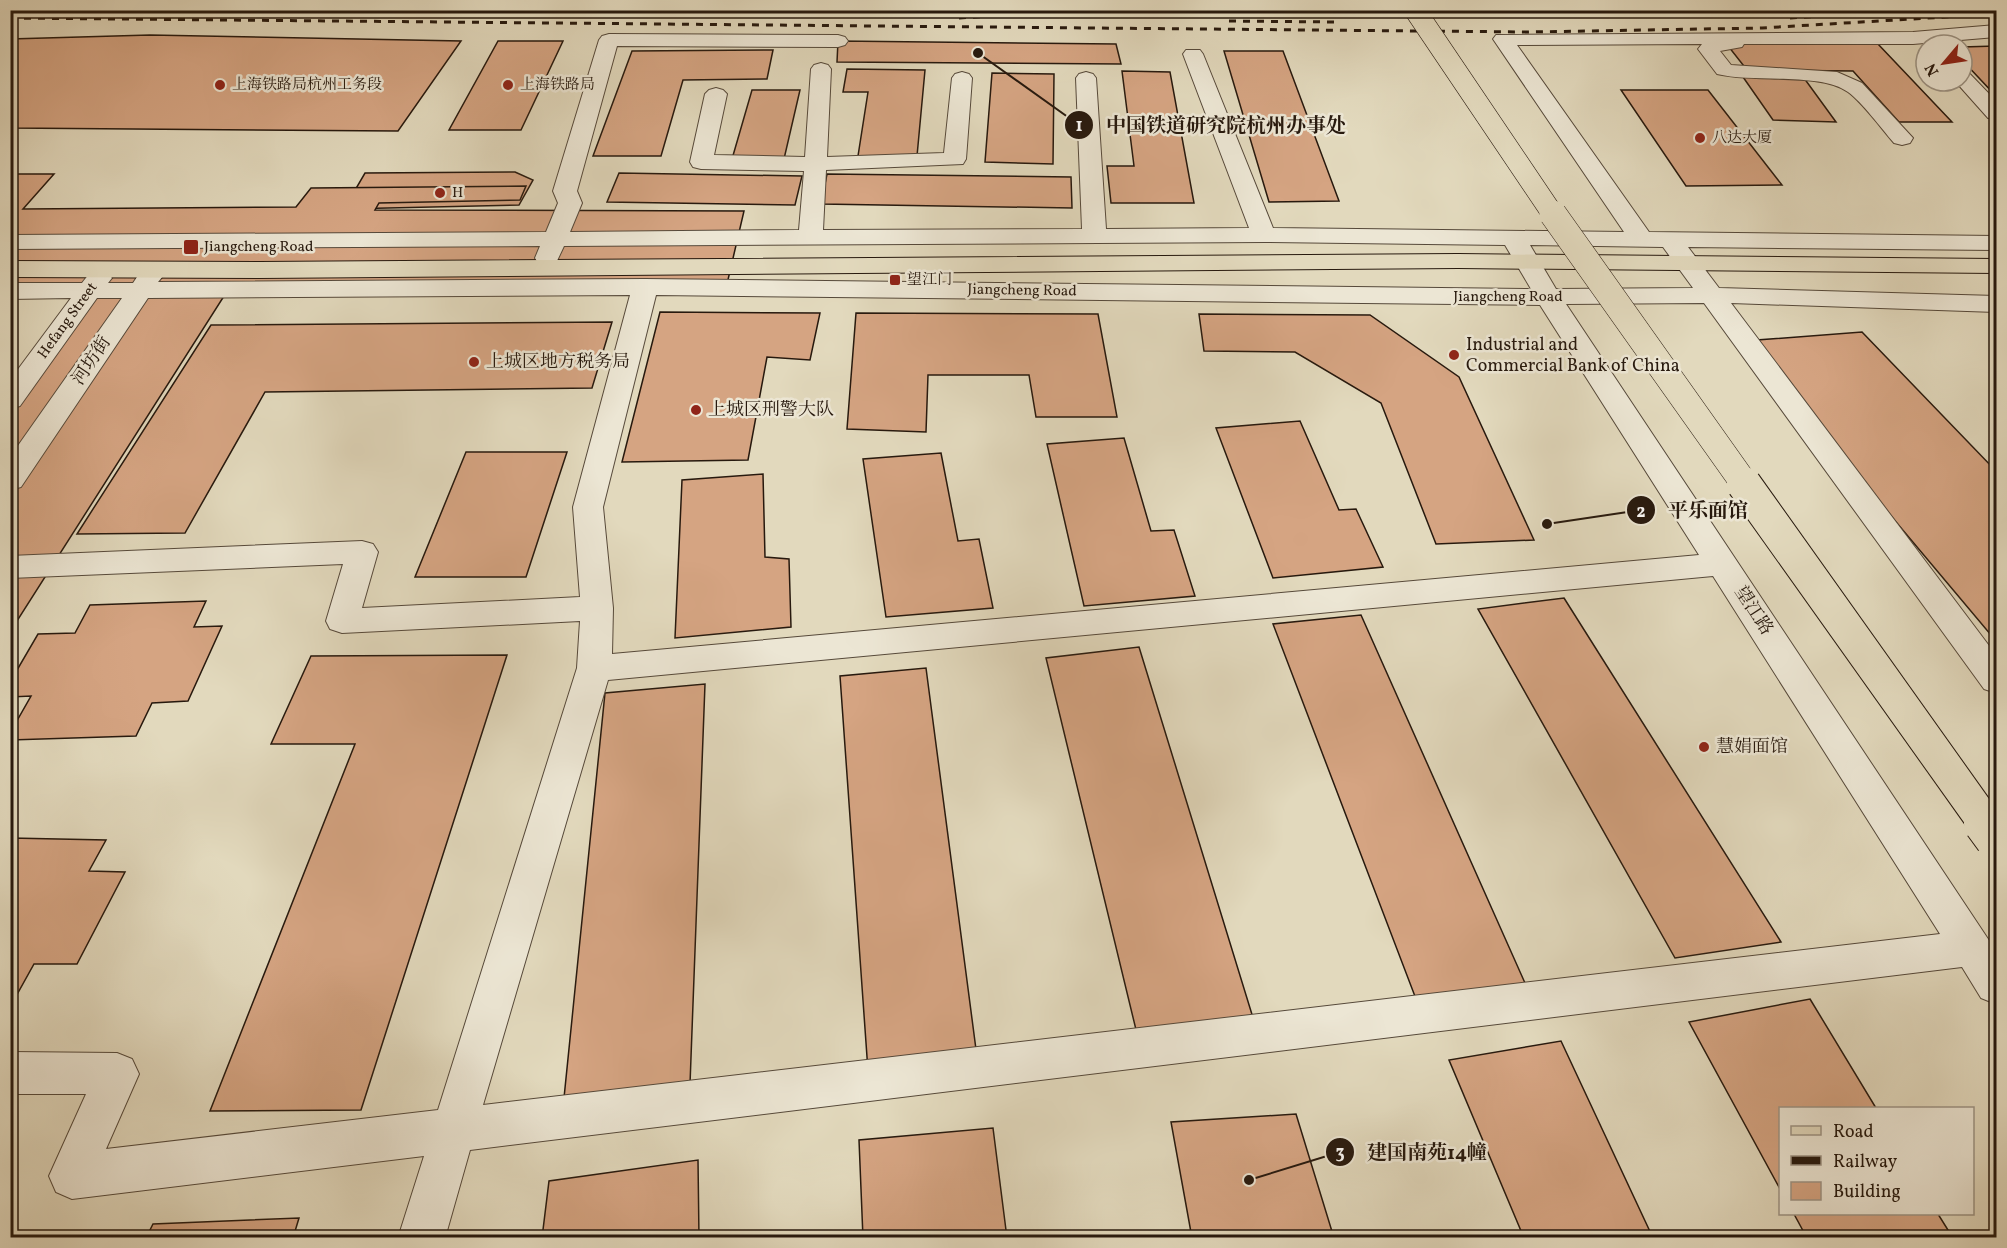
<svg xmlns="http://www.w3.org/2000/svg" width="2007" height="1248" font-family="Vollkorn,'Noto Serif SC',serif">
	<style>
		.building { fill: #d5a482; stroke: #27190e; stroke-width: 1.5 }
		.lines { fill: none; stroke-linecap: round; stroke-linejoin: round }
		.minor-casing { stroke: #56493a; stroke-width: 2 }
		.major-casing { stroke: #27190e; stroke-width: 2 }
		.minor { fill: #ece6d4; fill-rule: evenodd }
		.major { fill: #e2d9bd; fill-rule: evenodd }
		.rail { stroke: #27190e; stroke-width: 3; stroke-dasharray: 7 7; stroke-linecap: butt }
		.major-bridge-far3-casing { stroke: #27190e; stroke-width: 22; stroke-linecap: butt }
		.major-bridge-far2-casing { stroke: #27190e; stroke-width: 28; stroke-linecap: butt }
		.major-bridge-far1-casing { stroke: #27190e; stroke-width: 36; stroke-linecap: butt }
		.major-bridge-casing { stroke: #27190e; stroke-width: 44; stroke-linecap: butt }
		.major-bridge-far3 { stroke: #e2d9bd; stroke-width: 21 }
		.major-bridge-far2 { stroke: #e2d9bd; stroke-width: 27 }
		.major-bridge-far1 { stroke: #e2d9bd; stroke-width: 34 }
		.major-bridge { stroke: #e2d9bd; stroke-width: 42 }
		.poi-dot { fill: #8f2418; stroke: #ece6d4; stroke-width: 2 }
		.labels { text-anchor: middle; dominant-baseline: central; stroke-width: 5; stroke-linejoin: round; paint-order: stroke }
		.far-poi-label { font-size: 15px; fill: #27190e; stroke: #ece6d4; text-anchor: start }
		.far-street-label { font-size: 15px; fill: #27190e; stroke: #ece6d4 }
		.poi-label { font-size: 18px; fill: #27190e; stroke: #ece6d4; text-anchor: start }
		.street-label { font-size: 18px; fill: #27190e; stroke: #ece6d4 }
		.leader { fill: none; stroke: #27190e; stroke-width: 2 }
		.callout-dot { fill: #27190e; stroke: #ece6d4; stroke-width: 2 }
		.mark-label { font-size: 18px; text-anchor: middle; font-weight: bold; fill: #fff }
		.callout-label { font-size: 20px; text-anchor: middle; font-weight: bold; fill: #27190e; stroke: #ece6d4; stroke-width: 5; stroke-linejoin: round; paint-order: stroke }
	</style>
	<rect width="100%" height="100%" fill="#e2d9bd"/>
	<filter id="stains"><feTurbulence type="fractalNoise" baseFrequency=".00333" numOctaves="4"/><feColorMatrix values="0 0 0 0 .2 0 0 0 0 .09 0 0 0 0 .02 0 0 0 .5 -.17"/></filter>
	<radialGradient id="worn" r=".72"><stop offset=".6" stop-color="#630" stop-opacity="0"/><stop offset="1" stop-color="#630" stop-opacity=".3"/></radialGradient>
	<!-- building -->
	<g class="building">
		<path d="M150,35L461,41L398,131L10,128V39Z"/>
		<path d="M498,41H563L521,130H449Z"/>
		<path d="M838,41L1116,44L1121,64L837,62Z"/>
		<path d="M1725,42L1877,43L1952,122H1899L1853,71L1747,70Z"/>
		<path d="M1996,46V96L1962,60V47Z"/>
		<path d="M773,50L767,79L683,80L661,156H593L632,51Z"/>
		<path d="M1224,51H1283L1339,201L1269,202Z"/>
		<path d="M847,69L925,70L917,156H858L868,92H843Z"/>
		<path d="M1122,71L1170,72L1194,203H1111L1107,166H1134Z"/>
		<path d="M992,73L1054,74L1053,164L985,162Z"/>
		<path d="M1743,77L1804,78L1836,122L1773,120Z"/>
		<path d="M752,90H800L784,159H732Z"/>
		<path d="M1621,90H1708L1782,185L1686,186Z"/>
		<path d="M515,172L533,180L519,205L344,209L365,173Z"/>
		<path d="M619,173L802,176L795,205L607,202Z"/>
		<path d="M10,174H54L23,209L296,207L311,188L526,186L520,200L379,203L375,210L744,211L727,284L231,285L10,632V385L86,285L10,284Z"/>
		<path d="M827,174L1071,177L1072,208L821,204Z"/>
		<path d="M660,312L820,313L810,360L767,357L748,460L622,462Z"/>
		<path d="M856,313L1098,314L1117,417H1036L1029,375H928L926,432L847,429Z"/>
		<path d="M1199,314L1370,315L1459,377L1534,540L1436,544L1381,403L1295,352L1204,351Z"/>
		<path d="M612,322L592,388L265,392L185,533L77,534L211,325Z"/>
		<path d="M1862,332L1996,471V641L1744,341Z"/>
		<path d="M1300,421L1339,510L1356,509L1383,567L1273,578L1216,428Z"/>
		<path d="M1124,438L1151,531L1174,530L1195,596L1084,606L1047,444Z"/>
		<path d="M466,452H567L526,577H415Z"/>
		<path d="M941,453L958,541L979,539L993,608L886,617L863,459Z"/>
		<path d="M763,474L765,557L789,559L791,627L675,638L682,480Z"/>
		<path d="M1564,598L1781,942L1675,958L1478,609Z"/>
		<path d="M206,601L194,627L222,626L188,701L152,703L136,736L10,740V733L31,696L10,697V682L38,634L75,633L90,605Z"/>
		<path d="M1361,615L1525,983L1416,999L1273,624Z"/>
		<path d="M1139,647L1254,1021L1138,1038L1046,658Z"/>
		<path d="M507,655L361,1110L210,1111L355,744H271L311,656Z"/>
		<path d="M926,668L977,1057L868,1071L840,676Z"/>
		<path d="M705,684L690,1084L564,1098L605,693Z"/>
		<path d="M10,838L106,840L89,871L125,872L77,964H34L10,1007Z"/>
		<path d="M1810,999L1876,1108H1780V1189L1689,1022Z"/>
		<path d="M1561,1041L1653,1238H1524L1449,1060Z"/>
		<path d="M1296,1114L1334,1238H1192L1171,1122Z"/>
		<path d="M993,1128L1007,1238H863L859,1140Z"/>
		<path d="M698,1160L699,1238H542L549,1181Z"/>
		<path d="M1794,1214H1938L1953,1238H1807Z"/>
		<path d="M299,1218L293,1238H146L153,1224Z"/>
	</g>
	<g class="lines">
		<defs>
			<g id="minor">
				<path d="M1996,25V37L1913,44H1744L1742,47L1720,51L1731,65L1837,72L1862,83L1913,138L1910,143L1902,145L1894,143C1881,128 1862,102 1848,92C1822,72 1752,83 1717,74L1698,49L1702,44L1517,45L1649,232L1996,236V250L1688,247L1719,288L1996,296V312L1731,303L1996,655V693L1984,689L1704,303L1566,304L1996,951V1004L1981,998L1962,967L470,1150L445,1238H398L424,1156L72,1199L56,1192L49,1176L86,1094H10V1052L117,1053L132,1059L139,1074L106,1149L438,1110L577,668L580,621L342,633L330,629L326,621L343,564L10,578V556L362,541L373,544L378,552L362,608L580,597L573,507L630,295L148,298L21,487L10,490V457L122,298H97L20,406L10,409V380L71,298L10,299V283H82C90,272 95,269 108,273L112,278L108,283H133L141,271L150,268L159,271L163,276L158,282L645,279L1531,289L1505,245L1264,242L564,246L556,263L547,265L538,263L535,258L540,246L10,249V235L546,232L558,203L553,191L599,40L602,36L609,34L838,35L845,37L848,41L845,45L838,47L617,46L577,191L582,203L570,232L799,230L804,171L701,169L693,167L690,162L705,94L709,90L716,88L723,90L727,94L714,155L805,157L811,69L814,65L821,63L828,65L831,69L827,157L944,153L952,78L955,74L962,72L969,74L972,78L966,159L963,164L826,170L823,230L1082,229L1076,78L1079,74L1086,72L1093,74L1096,78L1106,229L1249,228L1183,54L1186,50H1200L1203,54L1273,228L1624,232L1493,39L1496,35L1913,32ZM1530,245L1663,247L1693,288L1556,289ZM656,295L1540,305L1699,555L612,654L613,608L603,507ZM1713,576L1940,934L483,1105L608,680Z"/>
				<path d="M1962,71L1969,73L1996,101V119L1988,118L1955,81H1962Z"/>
			</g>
			<path id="major" d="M1458,254L1996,259V273L1458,268L260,278L10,277V261L260,262Z"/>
		</defs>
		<!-- minor casing -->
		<use href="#minor" class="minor-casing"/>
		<!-- major casing -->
		<use href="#major" class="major-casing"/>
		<!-- minor -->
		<use href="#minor" class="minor"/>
		<!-- major -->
		<use href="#major" class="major"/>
		<!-- rail -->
		<g class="rail">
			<path d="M257,10L548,14"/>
			<path d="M1095,10L1331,13L1738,10"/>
			<path d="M10,18L1528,32L1762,28L1996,14"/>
			<path d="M959,18L1094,10"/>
			<path d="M1790,18L1921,10"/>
			<path d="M1229,21L1337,22"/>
		</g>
		<defs>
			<path id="major-bridge-far3" d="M1415,10L1554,216"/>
			<path id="major-bridge-far2" d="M1553,214L1746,486"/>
			<path id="major-bridge-far1" d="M1744,484L1986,824"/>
			<path id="major-bridge" d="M1985,823L1996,838"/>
		</defs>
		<!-- major-bridge-far3 casing -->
		<use href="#major-bridge-far3" class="major-bridge-far3-casing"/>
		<!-- major-bridge-far2 casing -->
		<use href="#major-bridge-far2" class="major-bridge-far2-casing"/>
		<!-- major-bridge-far1 casing -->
		<use href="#major-bridge-far1" class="major-bridge-far1-casing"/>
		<!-- major-bridge casing -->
		<use href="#major-bridge" class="major-bridge-casing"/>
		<!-- major-bridge-far3 -->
		<use href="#major-bridge-far3" class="major-bridge-far3"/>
		<!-- major-bridge-far2 -->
		<use href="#major-bridge-far2" class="major-bridge-far2"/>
		<!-- major-bridge-far1 -->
		<use href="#major-bridge-far1" class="major-bridge-far1"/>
		<!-- major-bridge -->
		<use href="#major-bridge" class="major-bridge"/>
	</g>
	<!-- markers -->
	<g class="poi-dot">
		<circle cx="220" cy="85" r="6"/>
		<circle cx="508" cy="85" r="6"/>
		<circle cx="1700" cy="138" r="6"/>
		<circle cx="440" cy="193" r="6"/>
		<rect x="183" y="239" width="16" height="16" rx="3"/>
		<rect x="889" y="274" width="12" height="12" rx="3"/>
		<circle cx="1454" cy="355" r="6"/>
		<circle cx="474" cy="362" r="6"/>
		<circle cx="696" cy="410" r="6"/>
		<circle cx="1704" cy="747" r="6"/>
	</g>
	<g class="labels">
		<!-- far-poi labels -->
		<g class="far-poi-label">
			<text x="232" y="85">上海铁路局杭州工务段</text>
			<text x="520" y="85">上海铁路局</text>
			<text x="1712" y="138">八达大厦</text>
			<text x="452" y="193">H</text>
			<text x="204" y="247">Jiangcheng Road</text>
			<text x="907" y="280">望江门</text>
		</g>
		<!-- far-street labels -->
		<g class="far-street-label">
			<text transform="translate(1022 291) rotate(1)">Jiangcheng Road</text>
			<text x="1508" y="297">Jiangcheng Road</text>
			<text transform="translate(68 321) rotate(-54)">Hefang Street</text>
		</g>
		<!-- poi labels -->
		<g class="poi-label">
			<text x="1466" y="345">Industrial and<tspan x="1466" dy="21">Commercial Bank of China</tspan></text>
			<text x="486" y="362">上城区地方税务局</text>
			<text x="708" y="410">上城区刑警大队</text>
			<text x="1716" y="747">慧娟面馆</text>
		</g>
		<!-- street labels -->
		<g class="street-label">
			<text transform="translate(92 361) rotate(-56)">河坊街</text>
			<text transform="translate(1753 611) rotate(57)">望江路</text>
		</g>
	</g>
	<!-- callouts -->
	<path class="leader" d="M978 53L1079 125M1547 524L1641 510M1249 1180L1340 1152"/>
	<g class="callout-dot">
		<circle cx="978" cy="53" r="6"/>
		<circle cx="1547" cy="524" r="6"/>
		<circle cx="1249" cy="1180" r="6"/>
		<circle cx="1079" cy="125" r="15"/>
		<circle cx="1641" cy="510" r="15"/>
		<circle cx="1340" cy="1152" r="15"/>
	</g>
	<g class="mark-label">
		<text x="1079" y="131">1</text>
		<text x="1641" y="517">2</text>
		<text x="1340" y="1158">3</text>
	</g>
	<g class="callout-label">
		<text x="1226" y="132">中国铁道研究院杭州办事处</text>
		<text x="1708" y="517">平乐面馆</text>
		<text x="1427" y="1159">建国南苑14幢</text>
	</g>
	<!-- margin -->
	<rect width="2007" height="1248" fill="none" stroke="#e2d9bd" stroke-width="36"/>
	<rect x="12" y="12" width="1983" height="1224" fill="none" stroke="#27190e" stroke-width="3"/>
	<rect x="18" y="18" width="1971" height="1212" fill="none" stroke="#27190e" stroke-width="1.5"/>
	<!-- legend -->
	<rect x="1779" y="1107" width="195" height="108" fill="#ece6d4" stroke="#9d9485" stroke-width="1.5"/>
	<rect x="1791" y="1126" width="30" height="9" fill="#e2d9bd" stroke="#9d9485" stroke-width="1.5"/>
	<text x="1833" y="1137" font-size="18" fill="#27190e">Road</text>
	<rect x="1791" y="1156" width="30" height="9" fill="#27190e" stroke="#9d9485" stroke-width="1.5"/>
	<text x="1833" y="1167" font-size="18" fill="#27190e">Railway</text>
	<rect x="1791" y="1182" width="30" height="18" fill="#d5a482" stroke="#9d9485" stroke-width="1.5"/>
	<text x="1833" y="1197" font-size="18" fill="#27190e">Building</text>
	<!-- north arrow -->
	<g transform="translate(1944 63) rotate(241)"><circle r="28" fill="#ece6d4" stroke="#9d9485" stroke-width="1.5"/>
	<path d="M0-4.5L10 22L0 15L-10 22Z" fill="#8f2418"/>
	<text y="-9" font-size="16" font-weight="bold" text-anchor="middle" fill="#27190e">N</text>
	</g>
	<rect width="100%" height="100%" filter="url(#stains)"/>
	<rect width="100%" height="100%" fill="url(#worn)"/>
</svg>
